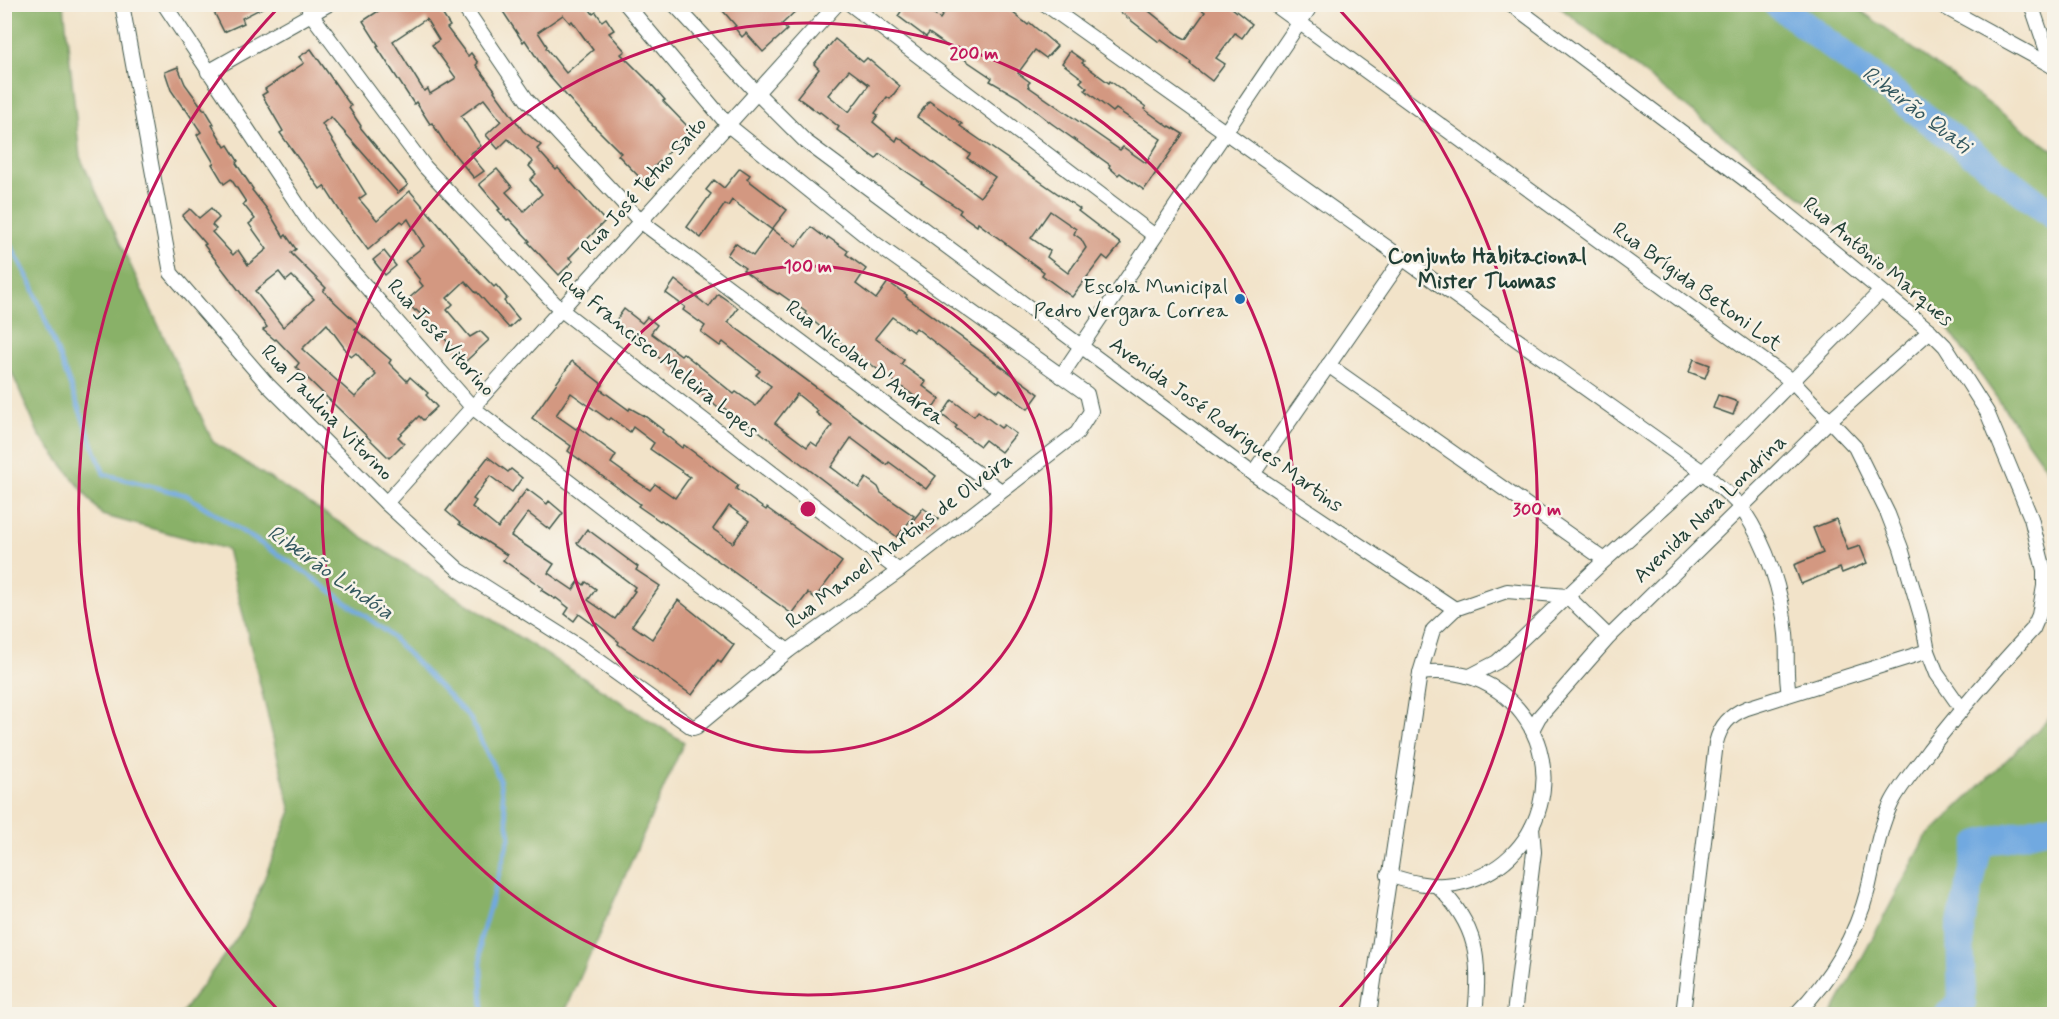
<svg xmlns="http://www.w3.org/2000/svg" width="2059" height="1019" font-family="Mynerve,sans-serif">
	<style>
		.forest { fill: #89b168; stroke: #54774e; stroke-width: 1.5 }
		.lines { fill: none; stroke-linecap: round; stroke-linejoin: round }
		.stream { stroke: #71a9e0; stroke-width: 4.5 }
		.river { stroke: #71a9e0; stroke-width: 28 }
		.building { fill: #d39881; fill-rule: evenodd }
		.minor-casing { stroke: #3f564a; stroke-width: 16 }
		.minor { stroke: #fff; stroke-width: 14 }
		.ring { fill: none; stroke: #c2185b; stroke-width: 3 }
		.poi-dot { fill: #1f6fb2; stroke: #f7f3e8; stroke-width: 2 }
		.labels { text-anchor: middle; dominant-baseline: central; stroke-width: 5; stroke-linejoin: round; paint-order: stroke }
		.street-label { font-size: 21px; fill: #1f3d34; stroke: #f7f3e8 }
		.poi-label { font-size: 21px; fill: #1f3d34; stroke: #f7f3e8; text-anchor: end }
		.water-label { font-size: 22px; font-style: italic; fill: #34585f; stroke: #f7f3e8 }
		.neighbourhood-label { font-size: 22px; font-weight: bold; fill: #1f3d34; stroke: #f7f3e8 }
		.centre { fill: #c2185b; stroke: #f7f3e8; stroke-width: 3 }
		.ring-label { font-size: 18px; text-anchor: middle; font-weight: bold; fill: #c2185b; stroke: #f7f3e8; stroke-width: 5; stroke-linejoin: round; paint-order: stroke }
	</style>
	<rect width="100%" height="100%" fill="#f7f3e8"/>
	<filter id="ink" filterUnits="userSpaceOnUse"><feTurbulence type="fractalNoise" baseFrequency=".0167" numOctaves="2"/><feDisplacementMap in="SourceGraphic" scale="12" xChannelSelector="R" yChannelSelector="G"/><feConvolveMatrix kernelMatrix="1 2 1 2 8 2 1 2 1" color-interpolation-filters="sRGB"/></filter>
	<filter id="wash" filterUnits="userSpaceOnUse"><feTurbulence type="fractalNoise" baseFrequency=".008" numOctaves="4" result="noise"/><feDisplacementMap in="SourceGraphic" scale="24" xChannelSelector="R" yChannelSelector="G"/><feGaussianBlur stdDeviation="1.35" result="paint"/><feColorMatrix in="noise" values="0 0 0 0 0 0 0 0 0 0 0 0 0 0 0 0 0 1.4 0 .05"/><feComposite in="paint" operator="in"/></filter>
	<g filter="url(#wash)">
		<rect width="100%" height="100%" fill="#f2e3c9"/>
		<!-- forest -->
		<g class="forest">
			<path d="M4,5H64L80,157L213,442L684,742L564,1014H181L245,927L291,811L227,549L102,515L39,435L5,357Z"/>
			<path d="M1557,5H1853L2054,151V479L1923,293Z"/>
			<path d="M2054,714V1014H1832L1926,838Z"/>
		</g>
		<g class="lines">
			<!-- stream -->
			<g class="stream">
				<path d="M4,26L7,72L4,95"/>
				<path d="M4,233L32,285L104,474L186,495L302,570L387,632L470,718L499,778L510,835L480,940L483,1014"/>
			</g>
			<!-- river -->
			<g class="river">
				<path d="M1777,4L2054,216"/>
				<path d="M1949,1014L1962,1002L1960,928L1979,844L2054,826"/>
			</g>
		</g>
		<g id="blocks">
			<!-- building -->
			<g class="building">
				<path d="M210,4H270L242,18L244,23L224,32Z"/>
				<path d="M389,4H436L450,26L447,28L468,56L471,53L478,63L476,65L495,90L494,91L523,131L541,145L537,149L556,170L558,168L605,221L569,258L573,261L559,275L528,242L530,241L509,219L507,220L498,210L500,209L479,184L497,169L512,187L506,192L524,211L542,194L530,180L536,174L529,166L533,162L508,139L498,149L486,135L501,121L484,99L461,116L481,146L470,154L484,171L474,178L445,143L432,123L430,124L416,102L414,104L377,47L379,46L363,21ZM426,19L439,40L432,45L456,78L430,94L428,89L424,91L393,41Z"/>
				<path d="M498,4H586L593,14L596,12L602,21L606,18L614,30L609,33L625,51L621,54L651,84L665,100L663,101L691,130L652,169L658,175L648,186L618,155L621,153L589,121L548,75L525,40L523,42ZM563,15L570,23L572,21L593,50L566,73L546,48L547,46L538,32Z"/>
				<path d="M717,4H803L782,24L787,30L763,52L746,33L742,37L734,27L736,26Z"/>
				<path d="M906,4H921L940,19L950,4H966L973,10L977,4H1002L1028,25L1030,23L1057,46L1046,58L1035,50L1018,73L1030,82L1028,84L1029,87L1120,150L1123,147L1146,163L1161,139L1116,109L1113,112L1085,90L1087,88L1080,82L1083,79L1062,63L1070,51L1084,61L1082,63L1109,83L1110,81L1146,107L1144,109L1169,127L1170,126L1183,134L1144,190L1120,173L1118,175L1109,167L1110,165L1051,123L1018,97L990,81L992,78L952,51L953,50L929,33L926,37L898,16Z"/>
				<path d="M1110,4H1153L1149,11L1180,36L1186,39L1205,12L1194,4H1227L1252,24L1242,38L1235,33L1216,58L1225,64L1212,81L1190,64L1191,62L1161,40L1159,42Z"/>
				<path d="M835,39L863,62L867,58L900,86L890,99L887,97L875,113L878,115L873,122L896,141L898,137L980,197L995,177L967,158L970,154L917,117L929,101L962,124L960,126L1080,209L1078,211L1121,244L1108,260L1103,256L1072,297L1042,275L1044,272L978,223L977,226L959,213L961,210L921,183L922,182L880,154L876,159L837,130L839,127L820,112L819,113L797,97L819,69L814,64ZM849,70L869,85L849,112L828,95ZM1050,211L1076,229L1074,234L1081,239L1086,248L1068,273L1047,257L1050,251L1031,238Z"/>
				<path d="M311,49L351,106L349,108L361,126L360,127L408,185L398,193L331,117L322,124L366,194L359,199L377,220L410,191L474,266L494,287L496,285L507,298L504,301L519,319L509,328L477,292L476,293L465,281L447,298L453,304L447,310L470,337L480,331L489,340L466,361L452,346L451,347L441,333L416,310L415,311L406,301L423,286L419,281L420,280L405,261L424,246L408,219L404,223L401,221L368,250L345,219L324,186L320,189L280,133L283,131L262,95L267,92L265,89L304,63L299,57Z"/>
				<path d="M178,67L185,84L204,110L205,109L214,124L212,125L225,147L228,145L238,161L236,163L253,189L252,190L267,209L284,237L286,235L296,249L291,253L326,288L323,291L359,325L355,329L391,360L389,363L407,381L410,377L428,393L426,395L437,407L423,420L419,416L398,437L404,443L389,458L296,367L299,363L276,339L275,340L263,330L267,327L204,245L206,244L182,216L190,209L199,218L211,208L219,218L212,225L216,229L212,232L233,255L238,250L248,265L267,249L249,224L255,219L243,204L246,202L231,179L224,184L212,164L214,163L197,135L201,132L185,108L184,109L171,90L165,72ZM279,272L286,281L292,276L314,299L283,327L255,291ZM327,324L351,357L356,353L376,375L355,397L302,349Z"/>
				<path d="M740,168L750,175L747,179L787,210L772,229L796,247L811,227L827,239L828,237L848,251L846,254L866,269L856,284L876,299L888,282L907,295L906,297L1039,394L1028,409L1000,389L998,392L916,328L913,332L892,317L875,338L904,360L901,364L926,382L923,386L940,399L932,409L824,330L805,314L806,312L779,293L778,294L766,287L743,270L745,268L727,255L735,243L753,256L772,230L732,200L728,206L725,204L701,238L687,227L711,194L706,190L714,180L724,188Z"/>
				<path d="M384,251L396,266L385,275L373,260Z"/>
				<path d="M675,280L709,307L718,294L738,308L728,322L936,476L926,489L889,462L887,465L851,438L831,467L859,488L866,478L878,487L881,493L914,516L897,537L760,432L724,408L722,411L670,369L672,367L627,335L628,334L614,323L624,309L642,323L647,317L657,325L651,333L681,355L683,353L734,394L736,392L756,406L771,386L756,375L760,371L723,342L720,346L701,332L705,326L683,310L685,307L666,293ZM797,394L818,411L816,413L832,426L817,446L811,442L807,447L775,423Z"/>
				<path d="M1694,359L1710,365L1705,378L1689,372Z"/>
				<path d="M572,361L603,385L600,389L629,410L630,408L646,417L663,430L662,432L682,448L684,445L738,485L736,489L766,510L767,508L842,562L815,598L808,593L792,614L661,520L660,521L638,506L640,504L568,451L571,446L532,418ZM571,393L609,420L611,418L630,432L633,427L654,443L650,449L690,477L675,498L655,484L650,490L636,481L611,463L616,455L578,427L576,429L556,415ZM729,506L749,521L733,543L713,529Z"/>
				<path d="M1718,395L1738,402L1733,415L1713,408Z"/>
				<path d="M952,400L974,416L978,411L1001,428L1004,425L1016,434L1001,452L985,440L980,446L955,428L957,426L942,415Z"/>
				<path d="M488,457L508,472L511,469L522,478L512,492L490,476L473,499L476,501L472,507L498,528L527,489L547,504L549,501L563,513L550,530L528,513L511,536L554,564L548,573L573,590L579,581L584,585L586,582L596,589L588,600L615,619L635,591L633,590L635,587L577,543L587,529L638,567L636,570L660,586L632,625L652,639L678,600L734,645L721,663L718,660L692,695L618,644L619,642L596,623L594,625L579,614L574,621L565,614L569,608L556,598L555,599L541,590L543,588L503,560L507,555L459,524L460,523L446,511Z"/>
				<path d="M923,508L939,519L922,532L911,523Z"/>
				<path d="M1836,519L1848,550L1860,546L1867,563L1842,573L1840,568L1801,584L1794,565L1823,553L1813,528Z"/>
			</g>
		</g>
	</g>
	<g filter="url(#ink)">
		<use href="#blocks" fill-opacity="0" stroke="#3f564a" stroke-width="1.5"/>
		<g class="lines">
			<defs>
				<g id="minor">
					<path d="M122,4L171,273L268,385L386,503L459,570L577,645L693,728L696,727L788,651L899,571L1077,433L1091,411L1087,394L876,244L728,125L626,4"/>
					<path d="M164,4L310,223L472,407L788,651"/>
					<path d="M307,4L311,14L425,167L560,309L899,571"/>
					<path d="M462,4L527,100L640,221L1001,491"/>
					<path d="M674,4L757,93L805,141L1253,474L1455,609"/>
					<path d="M850,4L1155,236"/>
					<path d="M1045,4L1703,472C1715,484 1733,496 1743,510C1767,546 1782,591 1786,634C1788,654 1785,674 1789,694"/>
					<path d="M1274,4L1793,382L1855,447L1888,514L1901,548L1921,616L1928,651L1937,674L1961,708"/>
					<path d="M1511,4L1755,187L1930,331L1945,346L1987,412L2031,518L2044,570V586L2039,615L2033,629C1997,668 1962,708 1929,750C1917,767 1902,783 1892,802C1878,830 1875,860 1868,889C1856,936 1830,980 1796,1014"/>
					<path d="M1939,4L2054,67"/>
					<path d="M2031,4L2052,66"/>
					<path d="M208,72L329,4"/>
					<path d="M1328,365L1605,560"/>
					<path d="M1061,376L1312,4"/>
					<path d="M1253,474L1402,259"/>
					<path d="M386,503L837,4"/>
					<path d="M1470,676L1497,662L1516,645L1605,560L1703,472L1880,292"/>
					<path d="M1532,730L1539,717L1609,637L1830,420L1930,331"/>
					<path d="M1388,875C1410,882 1432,888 1455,884C1545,867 1574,756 1506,697C1481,676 1451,669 1420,673"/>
					<path d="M1437,886C1478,925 1481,961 1475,1014"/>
					<path d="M1369,1014L1420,673L1433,630L1455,609L1507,591L1567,596L1609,637"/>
					<path d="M1514,1014L1534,852L1532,827"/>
					<path d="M1683,1014L1716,743C1720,726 1729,715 1747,708L1928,651"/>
				</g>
			</defs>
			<!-- minor casing -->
			<use href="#minor" class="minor-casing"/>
			<!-- minor -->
			<use href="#minor" class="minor"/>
		</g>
	</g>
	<!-- distance rings -->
	<g class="ring">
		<circle cx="808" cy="509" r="243"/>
		<circle cx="808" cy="509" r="486"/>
		<path d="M279 1011A729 729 0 0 1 279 7M1337 7A729 729 0 0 1 1337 1011"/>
	</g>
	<!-- markers -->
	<circle class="poi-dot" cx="1240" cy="299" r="6"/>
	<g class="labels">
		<!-- street labels -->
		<g class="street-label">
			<text transform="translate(644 186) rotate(-48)">Rua José Tetuo Saito</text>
			<text transform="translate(1878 262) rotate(40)">Rua Antônio Marques</text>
			<text transform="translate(1697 287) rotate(36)">Rua Brígida Betoni Lot</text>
			<text transform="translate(441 338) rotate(48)">Rua José Vitorino</text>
			<text transform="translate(658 355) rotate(39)">Rua Francisco Meleira Lopes</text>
			<text transform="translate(865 363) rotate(37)">Rua Nicolau D'Andrea</text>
			<text transform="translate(327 413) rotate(46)">Rua Paulina Vitorino</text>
			<text transform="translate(1226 425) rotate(36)">Avenida José Rodrigues Martins</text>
			<text transform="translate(1710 509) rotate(-44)">Avenida Nova Londrina</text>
			<text transform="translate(899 541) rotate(-37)">Rua Manoel Martins de Olveira</text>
		</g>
		<!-- poi labels -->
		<g class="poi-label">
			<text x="1228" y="287">Escola Municipal<tspan x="1228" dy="24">Pedro Vergara Correa</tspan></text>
		</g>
		<!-- water labels -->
		<g class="water-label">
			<text transform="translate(1916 110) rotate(37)">Ribeirão Quati</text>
			<text transform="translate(330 573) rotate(35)">Ribeirão Lindóia</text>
		</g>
		<!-- neighbourhood labels -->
		<g class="neighbourhood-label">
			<text x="1487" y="257">Conjunto Habitacional<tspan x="1487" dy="25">Mister Thomas</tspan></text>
		</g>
	</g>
	<circle cx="808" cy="509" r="9" class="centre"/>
	<g class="ring-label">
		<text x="974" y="59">200 m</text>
		<text x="808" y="272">100 m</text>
		<text x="1537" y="515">300 m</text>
	</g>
	<!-- margin -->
	<rect width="2059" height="1019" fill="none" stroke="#f7f3e8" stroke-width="24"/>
</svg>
